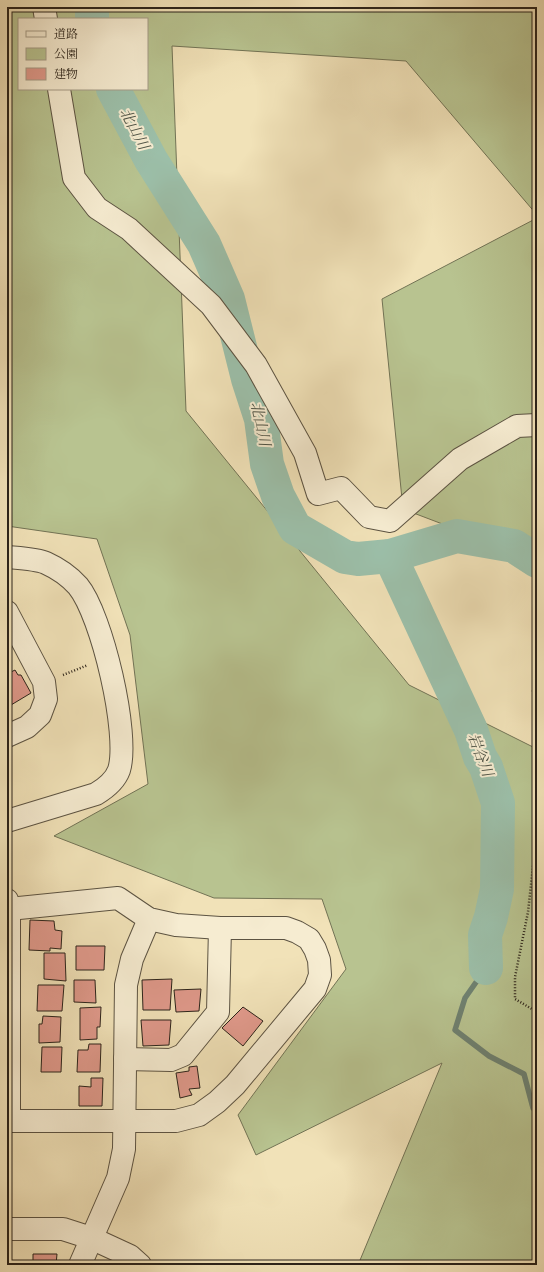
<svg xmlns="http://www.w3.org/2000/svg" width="544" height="1272" font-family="'IM FELL English','Noto Serif JP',serif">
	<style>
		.green { fill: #b8c390; stroke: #727355; fill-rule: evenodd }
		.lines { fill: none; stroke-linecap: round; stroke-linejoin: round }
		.stream { stroke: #6f8170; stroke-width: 5.5 }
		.river { stroke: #9cbfa9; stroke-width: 34 }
		.building { fill: #e0998b; stroke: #2b231a }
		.minor-casing { stroke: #5c5342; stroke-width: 24 }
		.path { stroke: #2b231a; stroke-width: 2.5; stroke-dasharray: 1 2; stroke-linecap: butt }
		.minor { stroke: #f6ecd1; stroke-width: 22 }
		.labels { text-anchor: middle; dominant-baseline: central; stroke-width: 4; stroke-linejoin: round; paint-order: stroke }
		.water-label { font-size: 15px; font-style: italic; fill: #4d5245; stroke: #f6ecd1 }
	</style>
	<rect width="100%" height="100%" fill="#f1e2b8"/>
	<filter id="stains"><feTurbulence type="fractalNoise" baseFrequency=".005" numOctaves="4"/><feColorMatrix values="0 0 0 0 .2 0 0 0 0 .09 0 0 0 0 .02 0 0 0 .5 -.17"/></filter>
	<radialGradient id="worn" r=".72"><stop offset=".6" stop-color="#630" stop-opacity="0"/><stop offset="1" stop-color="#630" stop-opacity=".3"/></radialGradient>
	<!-- green -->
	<g class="green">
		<path d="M7,7H537V215L406,61L172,46L186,411L409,685L537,749V1265H358L442,1063L256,1155L238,1115L346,969L322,899L214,898L54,836L148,784L130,635L97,539L7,526V342L10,340L7,335ZM19,19H147V89H19Z"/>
		<path d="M537,218V560L403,509L382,299Z"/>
	</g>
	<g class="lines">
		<!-- stream -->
		<path class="stream" d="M486,968L465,998L455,1030L489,1056L524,1074L533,1108L537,1112"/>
		<!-- river -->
		<g class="river">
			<path d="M92,7V19"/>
			<path d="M113,89L151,160L204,244L228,299L248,379L261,419L267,464L278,496L295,528L345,557L358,559L390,556L457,536L514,546L537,561"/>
			<path d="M390,556L471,730L480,757L486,767L498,803L497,889L491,917L485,935L486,968"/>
		</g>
	</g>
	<!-- building -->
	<g class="building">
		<path d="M15,670L18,675H21L31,693L11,705L7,699V674Z"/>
		<path d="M30,920L54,921L55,930L62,931L61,949L50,948V951L29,950Z"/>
		<path d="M76,946H105L104,970H76Z"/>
		<path d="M44,953H65L66,981L44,979Z"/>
		<path d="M172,979L170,1010H143L142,980Z"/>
		<path d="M74,980H95L96,1003L74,1002Z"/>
		<path d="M38,985H64L62,1011H37Z"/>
		<path d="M201,989L199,1011L176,1012L174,990Z"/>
		<path d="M101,1007L100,1027H97V1039L80,1040V1008Z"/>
		<path d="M243,1007L263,1021L243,1046L222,1028Z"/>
		<path d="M43,1016L61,1017L60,1042L39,1043V1024H42Z"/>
		<path d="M141,1020H171L169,1045L143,1046Z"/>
		<path d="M89,1044H101L100,1072H77L78,1050H88Z"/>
		<path d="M42,1047H62L61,1072H41Z"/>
		<path d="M197,1066L200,1088L189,1089L192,1095L180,1098L176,1073L189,1071V1067Z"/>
		<path d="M91,1078H103L102,1106H79V1086L91,1087Z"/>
		<path d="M33,1254H57L56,1265H33Z"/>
	</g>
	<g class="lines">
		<defs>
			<g id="minor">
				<path d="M44,7L46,19"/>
				<path d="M59,89L74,178L97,208L129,229L211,305L256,365L305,453L318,494L341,488L369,517L390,521L460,459L517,426L537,425"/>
				<path d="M7,557C17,558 37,559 46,563C57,568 70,577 78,586C102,615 130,735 119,770C115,781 106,788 96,794L7,821"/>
				<path d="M7,612L44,682L46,699L40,715L27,727L7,736"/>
				<path d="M7,900L9,909V1121"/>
				<path d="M125,1059L171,1060L183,1055L218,1012L220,928"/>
				<path d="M7,1121H176L199,1115L217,1102L235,1085L315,989L320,975L319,960L315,949L309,939L297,932L286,928H220L176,925L149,919L118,898L9,909"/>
				<path d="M7,1229H63L91,1238L130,1256L140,1265"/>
				<path d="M80,1265L118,1178L124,1149L126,985L132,959L149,919"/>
			</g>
		</defs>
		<!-- minor casing -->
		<use href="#minor" class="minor-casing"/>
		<!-- path -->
		<g class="path">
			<path d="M63,675L88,665"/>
			<path d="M537,676L533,691L537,729"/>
			<path d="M537,830L528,912L515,977V999L537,1012"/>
		</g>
		<!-- minor -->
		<use href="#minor" class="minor"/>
	</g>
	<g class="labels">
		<!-- water labels -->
		<g class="water-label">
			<text transform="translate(134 129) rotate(62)">北山川</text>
			<text transform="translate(260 424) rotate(78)">北山川</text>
			<text transform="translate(480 755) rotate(69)">岩谷川</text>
		</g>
	</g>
	<!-- margin -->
	<rect width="544" height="1272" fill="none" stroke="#f1e2b8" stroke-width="24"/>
	<rect x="8" y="8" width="528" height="1256" fill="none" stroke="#2b231a" stroke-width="2"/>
	<rect x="12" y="12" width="520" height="1248" fill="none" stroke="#2b231a"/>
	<!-- legend -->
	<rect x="18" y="18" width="130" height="72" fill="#f6ecd1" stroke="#a59c88"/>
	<rect x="26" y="31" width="20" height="6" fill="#f6ecd1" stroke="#a59c88"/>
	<text x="54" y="38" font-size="12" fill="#2b231a">道路</text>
	<rect x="26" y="48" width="20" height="12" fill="#b8c390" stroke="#a59c88"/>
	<text x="54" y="58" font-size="12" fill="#2b231a">公園</text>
	<rect x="26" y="68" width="20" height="12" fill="#e0998b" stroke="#a59c88"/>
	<text x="54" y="78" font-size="12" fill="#2b231a">建物</text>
	<rect width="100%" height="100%" filter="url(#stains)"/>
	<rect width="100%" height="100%" fill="url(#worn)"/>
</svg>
